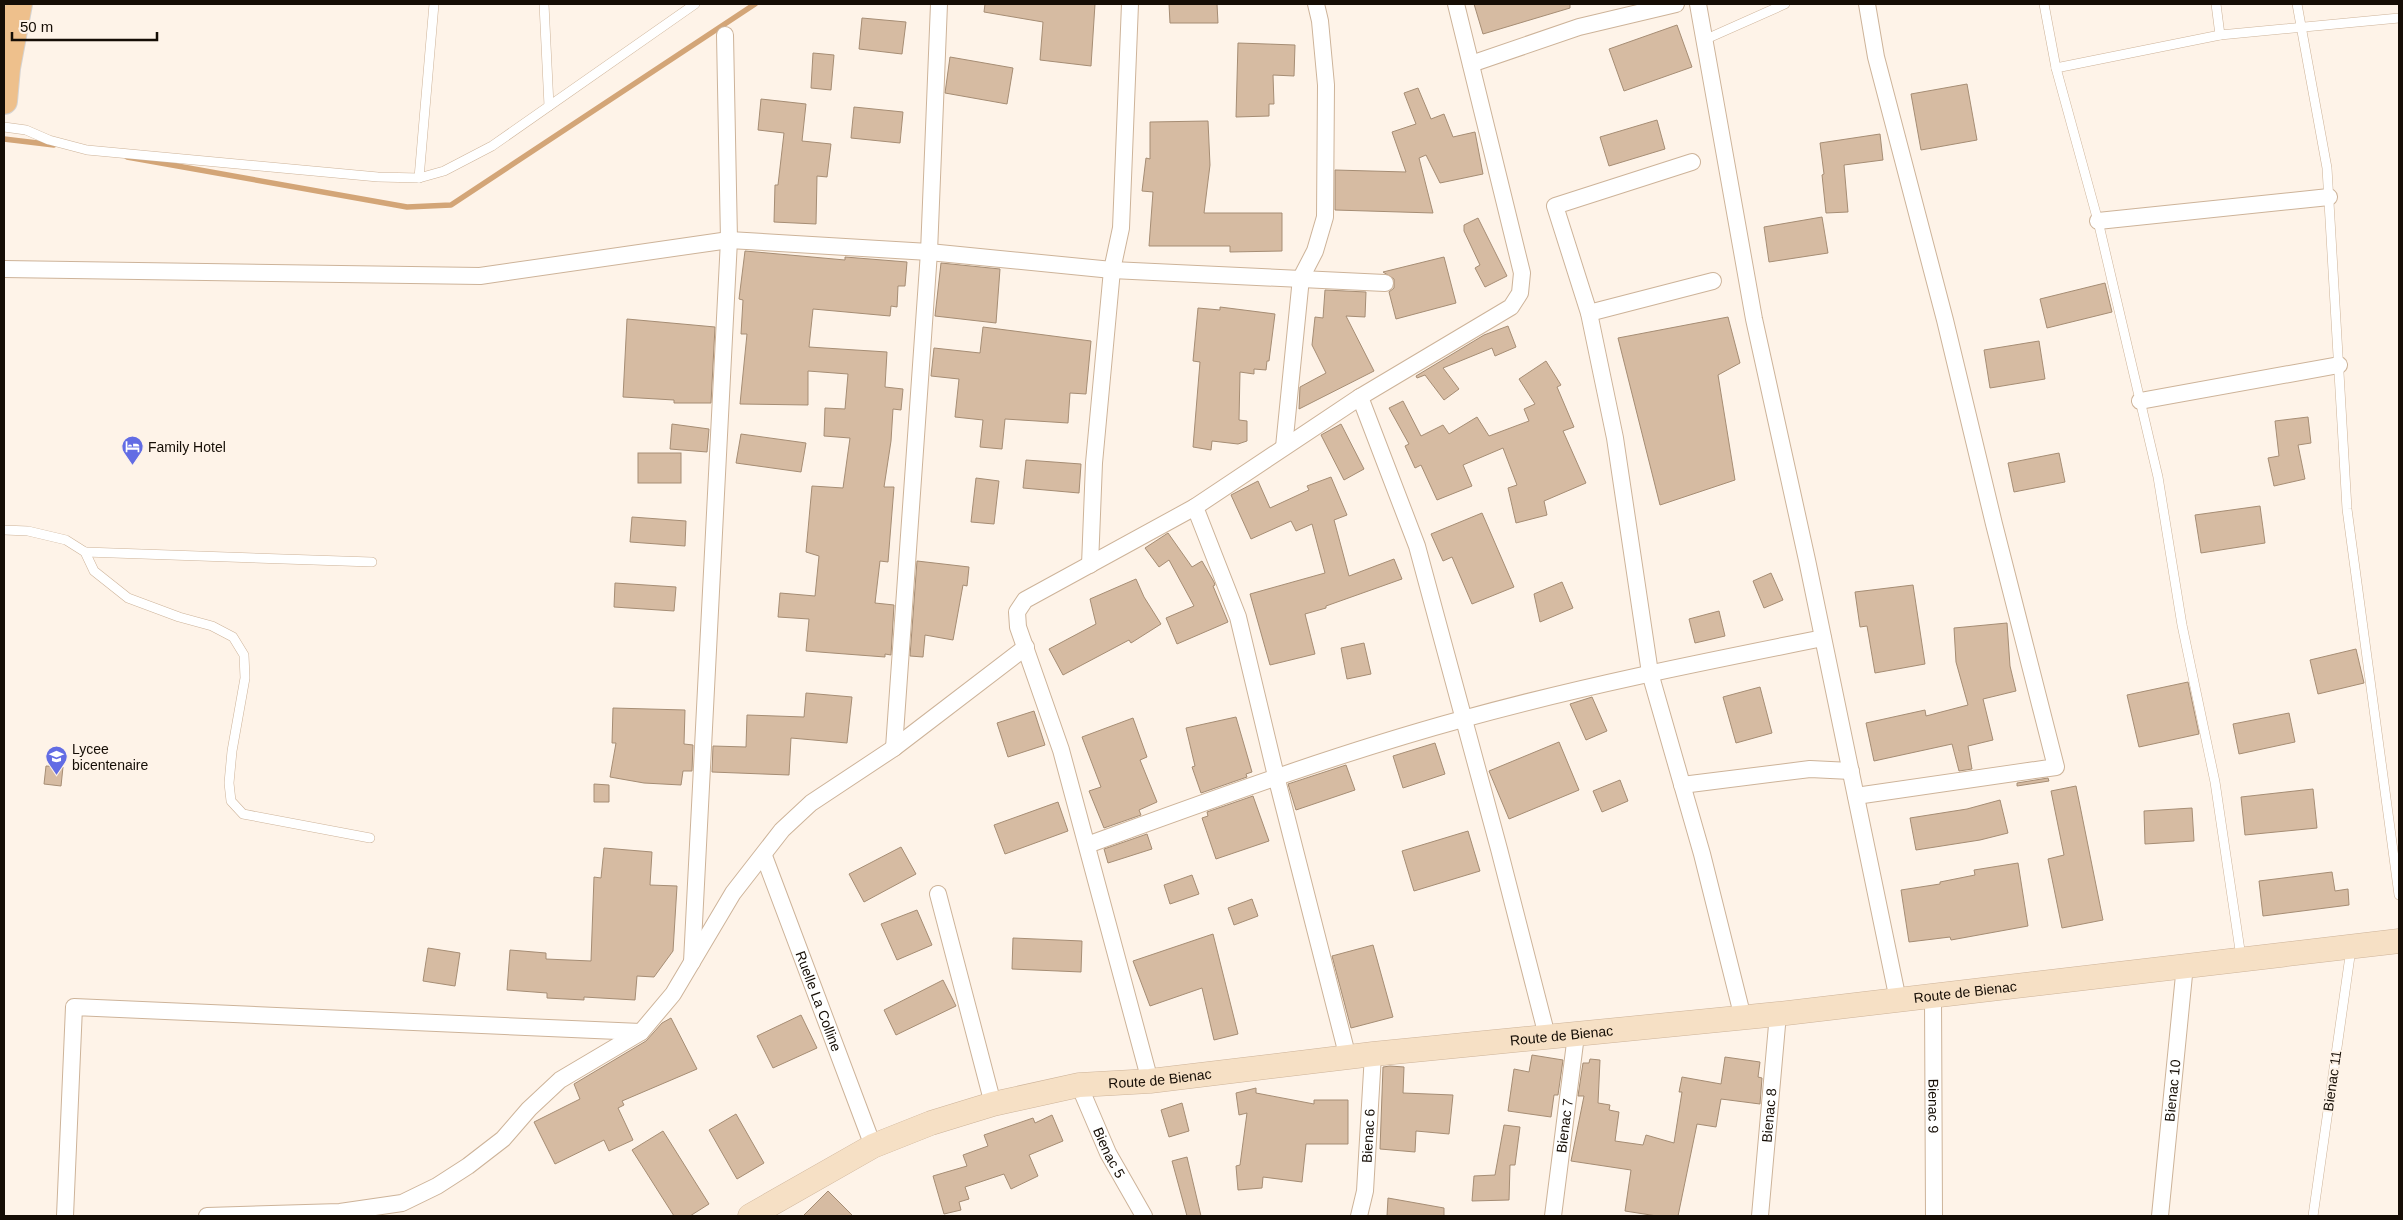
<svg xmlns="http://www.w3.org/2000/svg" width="2403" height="1220" font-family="Arial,sans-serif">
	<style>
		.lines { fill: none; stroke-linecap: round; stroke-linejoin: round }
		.stream { stroke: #d3a577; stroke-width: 5.5 }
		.building { fill: #d6bba2; stroke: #a68d74 }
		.service-casing { stroke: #cdb399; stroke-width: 10 }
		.minor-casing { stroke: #cdb399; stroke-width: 18 }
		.secondary-casing { stroke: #cdb399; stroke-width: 25 }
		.primary-casing { stroke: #d5d3d2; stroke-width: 28 }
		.service { stroke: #fff; stroke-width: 9 }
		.minor { stroke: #fff; stroke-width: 16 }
		.secondary { stroke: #f6e0c5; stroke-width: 24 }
		.primary { stroke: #eec08c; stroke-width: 26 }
		.labels { text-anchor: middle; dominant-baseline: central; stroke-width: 4; stroke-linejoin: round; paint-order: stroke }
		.poi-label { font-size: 14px; fill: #150d05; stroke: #fef3e8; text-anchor: start }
		.street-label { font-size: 14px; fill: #150d05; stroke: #fef3e8 }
	</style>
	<rect width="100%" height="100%" fill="#fef3e8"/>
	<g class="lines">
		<!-- stream -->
		<g class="stream">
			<path d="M4,139L54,145"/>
			<path d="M127,157L407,207L451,205L755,4"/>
		</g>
	</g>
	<!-- building -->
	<g class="building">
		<path d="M985,4H1095L1091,66L1040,60L1043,22L984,12Z"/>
		<path d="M1169,4H1217L1218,23H1170Z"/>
		<path d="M1474,4H1570V8L1483,34Z"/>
		<path d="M862,18L906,22L902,54L859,49Z"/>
		<path d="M1677,25L1692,67L1624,91L1609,49Z"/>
		<path d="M1238,43L1295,45L1294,76L1273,75L1274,104H1269V116L1236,117Z"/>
		<path d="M813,53L834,55L831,90L811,88Z"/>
		<path d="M950,57L1013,68L1007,104L945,93Z"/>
		<path d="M1967,84L1977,140L1921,150L1911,94Z"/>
		<path d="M1418,88L1431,119L1444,114L1453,137L1475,132L1483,174L1440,183L1426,155L1419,158L1433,213L1335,210V170L1406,172L1392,132L1416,124L1404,93Z"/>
		<path d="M761,99L806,104L802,141L831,144L827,177L817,176L816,224L774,222L775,185H778L784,133L758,130Z"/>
		<path d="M854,107L903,112L900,143L851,138Z"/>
		<path d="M1657,120L1665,149L1609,166L1600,137Z"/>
		<path d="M1208,121L1210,165L1204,213H1282V251L1230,252V246H1149L1153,192L1142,191L1146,158L1150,159V122Z"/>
		<path d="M1880,134L1883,160L1844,165L1848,212L1826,213L1822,175L1824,174L1820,143Z"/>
		<path d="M1822,217L1828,253L1769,262L1764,227Z"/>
		<path d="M1478,218L1507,276L1485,287L1475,268L1480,265L1464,231V225Z"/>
		<path d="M745,251L845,260V257L907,262L905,286H898L897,307L891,306L890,316L813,309L809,347L887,352L885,387L903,389L901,410L893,409L891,441L884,487H894L888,562L880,561L875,603L894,605L891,655L885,654V657L806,651L809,619L778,617L780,593L815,596L819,556L806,552L812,486L843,488L850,438L824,436L825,408L845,409L848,374L808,371V405L740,404L747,334H741L743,300L739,299Z"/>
		<path d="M1444,257L1456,303L1396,319L1389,292L1394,288V279L1383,272Z"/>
		<path d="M941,263L1000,269L996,323L935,316Z"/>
		<path d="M2105,283L2112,312L2047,328L2040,299Z"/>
		<path d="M1325,290L1366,292L1365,317L1346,316L1374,371L1299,409L1300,387L1326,373L1312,345L1315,317L1323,318Z"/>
		<path d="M1220,307L1275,314L1269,361H1267L1266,370L1254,369V374L1240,372L1239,420L1247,421V441L1238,444L1212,441L1211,450L1193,447L1200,362L1193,361L1198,308L1220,310Z"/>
		<path d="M1728,317L1740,363L1718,375L1735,480L1660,505L1618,338Z"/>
		<path d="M627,319L715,327L711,403H674V400L623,397Z"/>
		<path d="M1508,326L1516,347L1495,356L1492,348L1443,368L1459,389L1444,400L1425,375L1417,378L1416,376L1484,335Z"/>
		<path d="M983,327L1091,341L1086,394L1070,393L1068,423L1005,419L1002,449L980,447L983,420L955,417L959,379L931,376L934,348L980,353Z"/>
		<path d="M2039,341L2045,379L1990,388L1984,350Z"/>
		<path d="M1546,361L1561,385L1557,387L1574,427L1563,431L1586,483L1544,501L1547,515L1516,523L1508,488L1517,485L1503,448L1463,465L1472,486L1437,500L1421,465L1415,468L1405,446L1409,444L1389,408L1403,401L1421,436L1443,425L1449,434L1477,417L1489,436L1529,421L1524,409L1535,404L1519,379Z"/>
		<path d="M2308,417L2311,443L2298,445L2305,479L2274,486L2268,458L2279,456L2275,421Z"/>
		<path d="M672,424L709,429L707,452L670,449Z"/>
		<path d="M1341,424L1364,469L1344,480L1321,435Z"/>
		<path d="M741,434L806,443L801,472L736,463Z"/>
		<rect x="638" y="453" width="43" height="30"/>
		<path d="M2059,453L2065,482L2014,492L2008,463Z"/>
		<path d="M1026,460L1081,464L1079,493L1023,488Z"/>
		<path d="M1331,477L1347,515L1334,520L1349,576L1394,559L1402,579L1326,606V608L1305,614L1315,654L1270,665L1250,594L1325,573L1312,524L1296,531L1291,521L1251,539L1231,495L1258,481L1270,508L1309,490L1307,486Z"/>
		<path d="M976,478L999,481L994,524L971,522Z"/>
		<path d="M2260,506L2265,543L2201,553L2195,515Z"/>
		<path d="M1482,513L1514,587L1472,604L1452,557L1443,561L1431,534Z"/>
		<path d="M632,517L686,521L685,546L630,542Z"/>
		<path d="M1168,533L1192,567L1202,561L1214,582L1215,585L1213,586L1228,622L1177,644L1166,618L1194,606L1169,560L1159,567L1145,548Z"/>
		<path d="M917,561L969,567L967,586L963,585L953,640L925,635L923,657L910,656Z"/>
		<path d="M1771,573L1783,600L1764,608L1753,581Z"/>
		<path d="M1136,579L1144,597L1161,624L1131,643L1129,640L1063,675L1049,649L1096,624L1090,599Z"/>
		<path d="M1562,582L1573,608L1540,622L1534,594Z"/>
		<path d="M615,583L676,587L674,611L614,607Z"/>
		<path d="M1913,585L1925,664L1875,673L1867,626L1860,627L1855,592Z"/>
		<path d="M1719,611L1725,636L1695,643L1689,619Z"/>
		<path d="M2007,623L2010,666L2016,691L1983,699L1993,740L1968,746L1972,769L1959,771L1952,744L1874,761L1866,723L1925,710L1926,716L1968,705L1956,662L1954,628Z"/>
		<path d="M1364,643L1371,674L1347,679L1341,648Z"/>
		<path d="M2356,649L2364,683L2318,694L2310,660Z"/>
		<path d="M2188,682L2199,734L2139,747L2127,695Z"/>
		<path d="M1760,687L1772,733L1736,743L1723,697Z"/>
		<path d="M806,693L852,697L847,743L791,738L789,775L712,772L713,746L746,747L747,715L804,717Z"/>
		<path d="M1592,697L1607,731L1586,740L1570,704Z"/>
		<path d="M613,708L685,710L684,744L693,745L692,771H683L681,785L644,783L610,777L616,743H612Z"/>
		<path d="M1034,711L1045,745L1008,757L997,723Z"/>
		<path d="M2289,713L2295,742L2239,754L2233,724Z"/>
		<path d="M1236,717L1252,772L1246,774L1247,777L1201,793L1192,767L1195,766L1186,728Z"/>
		<path d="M1133,718L1147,757L1140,760L1157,802L1139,810L1141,815L1104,828L1089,791L1101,787L1082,737Z"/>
		<path d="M1559,742L1579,790L1509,819L1489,771Z"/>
		<path d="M1435,743L1445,774L1403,788L1393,756Z"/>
		<path d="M1346,765L1355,790L1296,810L1288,784Z"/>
		<path d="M46,766L63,767L61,786L44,784Z"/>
		<path d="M2048,778L2049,781L2017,786V783Z"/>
		<path d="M1620,780L1628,801L1602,812L1593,791Z"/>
		<path d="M594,784L609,785V802H594Z"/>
		<path d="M2076,786L2103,920L2062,928L2048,859L2064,855L2051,791Z"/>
		<path d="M2313,789L2317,828L2245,835L2241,797Z"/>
		<path d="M1253,796L1269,841L1216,859L1202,818L1208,816L1207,812Z"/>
		<path d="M2000,800L2008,833L1980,840L1916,850L1910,818L1967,809Z"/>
		<path d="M1058,802L1068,831L1005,854L994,825Z"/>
		<path d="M2192,808L2194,841L2145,844L2144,811Z"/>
		<path d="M1468,831L1480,871L1414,891L1402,851Z"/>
		<path d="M1147,834L1152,849L1108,863L1104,849Z"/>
		<path d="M901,847L916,874L864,902L849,874Z"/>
		<path d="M604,848L652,852L650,885L677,886L673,951L654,977L637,976L635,1000L584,997V1000L547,998V993L507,990L510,950L546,953V959L591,961L594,877L601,878Z"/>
		<path d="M2018,863L2028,926L1951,940L1950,937L1909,942L1901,890L1940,884V882L1975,875L1974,870Z"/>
		<path d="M2332,872L2335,891L2348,889L2349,905L2263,916L2259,881Z"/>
		<path d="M1192,875L1199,894L1170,904L1164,885Z"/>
		<path d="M1252,899L1258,916L1234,925L1228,908Z"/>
		<path d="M917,910L932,945L897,960L881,924Z"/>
		<path d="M1213,934L1238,1034L1214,1040L1202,988L1150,1006L1133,961Z"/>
		<path d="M1013,938L1082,941L1081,972L1012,969Z"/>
		<path d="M1373,945L1393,1017L1351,1028L1332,956Z"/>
		<path d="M428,948L460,953L455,986L423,981Z"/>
		<path d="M943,980L956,1006L896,1035L884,1010Z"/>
		<path d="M801,1015L817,1048L773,1068L757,1036Z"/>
		<path d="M671,1018L697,1069L622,1101L624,1105L618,1108L633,1140L609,1151L604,1140L555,1164L534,1122L580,1099L574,1084L646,1041L662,1023Z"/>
		<path d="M1532,1055L1563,1060L1558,1095H1554L1551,1117L1508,1111L1514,1069L1529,1072Z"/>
		<path d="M1725,1057L1760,1062L1758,1077L1762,1078L1760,1104L1721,1099L1716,1127L1697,1124L1678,1216H1657L1625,1211L1631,1170L1571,1161L1584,1096H1578L1583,1063H1589L1590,1059L1600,1060L1598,1103L1610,1105L1609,1110L1619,1112L1615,1141L1643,1145L1646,1135L1674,1143L1682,1092H1679L1682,1077L1721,1084Z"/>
		<path d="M1390,1066L1404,1067L1403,1093L1453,1095L1449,1134L1416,1131L1415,1152L1380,1149L1383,1067Z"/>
		<path d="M1256,1088V1093L1314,1104V1100H1348V1144H1306L1302,1182L1263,1177L1262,1188L1238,1190L1236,1166L1240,1165L1247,1113L1239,1115L1236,1093Z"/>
		<path d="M1182,1103L1189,1131L1169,1137L1161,1110Z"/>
		<path d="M736,1114L764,1163L737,1179L709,1130Z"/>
		<path d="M1052,1115L1063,1141L1029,1155L1038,1176L1011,1189L1004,1174L965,1187L969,1199L959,1202L961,1210L944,1214L933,1176L967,1166L963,1155L988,1146L984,1135L1033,1118L1035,1123Z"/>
		<path d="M1504,1125L1520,1127L1515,1165H1510L1509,1200L1472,1201L1474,1176L1495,1175Z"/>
		<path d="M663,1131L709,1204L690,1216H674L632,1150Z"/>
		<path d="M1187,1157L1201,1216H1187L1172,1161Z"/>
		<path d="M828,1191L853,1216H803Z"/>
		<path d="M1388,1198L1444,1208V1216H1387Z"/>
	</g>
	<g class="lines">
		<defs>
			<g id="service">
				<path d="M544,4L549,106"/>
				<path d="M2044,4L2056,68L2098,221L2158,477L2182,625L2215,782L2241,957"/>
				<path d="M2216,4L2220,35"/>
				<path d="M2297,4L2327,168L2347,509L2399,895"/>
				<path d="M1704,40L1785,4"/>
				<path d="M2056,68L2220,35L2399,18"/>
				<path d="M4,127L26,130L49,140L87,150L378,177L419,178L444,171L492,146L695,4"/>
				<path d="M419,178L434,4"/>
				<path d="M4,530L28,531L66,540L85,552L94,571L128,598L179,617L212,626L233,637L244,655L245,678L232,751L229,783L231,801L243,814L370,838"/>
				<path d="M85,552L372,562"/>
				<path d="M2313,1216L2351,949"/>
			</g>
			<g id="minor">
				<path d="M1698,4L1754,319L1807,560L1898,1000"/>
				<path d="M1471,64L1579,27L1676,4"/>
				<path d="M1692,162L1555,206L1589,313L1615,438L1650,673L1702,854L1743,1018"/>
				<path d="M2098,221L2329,197"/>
				<path d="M4,269L480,276L729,240L929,252L1112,270L1385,283"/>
				<path d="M1589,313L1713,281"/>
				<path d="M1360,397L1417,546L1499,849L1547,1036"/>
				<path d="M2140,401L2339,365"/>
				<path d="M1284,447L1301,278L1315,251L1325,217L1326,85L1320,21L1316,4"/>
				<path d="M1090,565L1094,463L1112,270L1121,228L1130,4"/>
				<path d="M894,748L929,252L939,4"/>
				<path d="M1682,785L1810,769L1851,771"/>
				<path d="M1856,796L2056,767L1994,524L1945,320L1876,57L1867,4"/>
				<path d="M1087,845C1211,800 1335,754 1463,719C1582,686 1703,662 1823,638"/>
				<path id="s1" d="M764,856L873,1146"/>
				<path d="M938,894L993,1104"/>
				<path d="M692,962L729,240L725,35"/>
				<path id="s2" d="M1933,996L1934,1216"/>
				<path d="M1348,1058L1276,776L1238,617L1195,507L1360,397L1511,307L1520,293L1522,273L1456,4"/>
				<path d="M1150,1081L1061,750L1018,627L1017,612L1025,600L1195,507"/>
				<path id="s3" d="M1079,1085L1108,1153L1144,1216"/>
				<path d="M65,1216L74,1007L641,1032"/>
				<path d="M207,1216L340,1212L402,1203L437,1186L468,1166L503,1139L529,1109L560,1080L641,1032L673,994L733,893L782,830L811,803L894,748L1026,647"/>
				<path id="s4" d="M1359,1216L1365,1191L1373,1054"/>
				<path id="s5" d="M1553,1216L1576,1035"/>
				<path id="s6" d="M1760,1216L1778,1014"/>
				<path id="s7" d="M2160,1216L2185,965"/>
			</g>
			<g id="secondary">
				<path id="s8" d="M750,1216L873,1146L931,1123L993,1104L1079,1085L1150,1081L1373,1054L1778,1014L2399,941"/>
			</g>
			<path id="primary" d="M4,101L7,68L19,4"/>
		</defs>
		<!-- service casing -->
		<use href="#service" class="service-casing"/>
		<!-- minor casing -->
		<use href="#minor" class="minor-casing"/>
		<!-- secondary casing -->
		<use href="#secondary" class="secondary-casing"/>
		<!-- primary casing -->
		<use href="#primary" class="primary-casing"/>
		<!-- service -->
		<use href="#service" class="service"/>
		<!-- minor -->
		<use href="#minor" class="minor"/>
		<!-- secondary -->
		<use href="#secondary" class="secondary"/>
		<!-- primary -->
		<use href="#primary" class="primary"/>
	</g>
	<!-- icons -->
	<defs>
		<symbol id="hotel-pin" viewBox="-11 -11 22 30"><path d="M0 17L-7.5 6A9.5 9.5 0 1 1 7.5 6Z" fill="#626ce4" stroke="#fef3e8"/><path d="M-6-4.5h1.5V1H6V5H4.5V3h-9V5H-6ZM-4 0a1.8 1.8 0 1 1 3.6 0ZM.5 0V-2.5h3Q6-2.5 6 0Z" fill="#fff"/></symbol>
		<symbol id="university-pin" viewBox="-11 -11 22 30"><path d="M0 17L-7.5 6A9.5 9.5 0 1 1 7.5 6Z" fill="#626ce4" stroke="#fef3e8"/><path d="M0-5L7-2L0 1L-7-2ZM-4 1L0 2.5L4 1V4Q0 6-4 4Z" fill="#fff"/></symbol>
	</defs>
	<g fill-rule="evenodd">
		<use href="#hotel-pin" x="120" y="434" width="25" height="34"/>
		<use href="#university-pin" x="44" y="744" width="25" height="34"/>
	</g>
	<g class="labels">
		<!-- poi labels -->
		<g class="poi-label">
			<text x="148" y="447">Family Hotel</text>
			<text x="72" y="749">Lycee<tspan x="72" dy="16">bicentenaire</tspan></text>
		</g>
		<!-- street labels -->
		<g class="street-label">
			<text stroke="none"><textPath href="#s8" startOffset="1248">Route de Bienac</textPath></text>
			<text stroke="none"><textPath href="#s1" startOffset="155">Ruelle La Colline</textPath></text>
			<text stroke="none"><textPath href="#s8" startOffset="842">Route de Bienac</textPath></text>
			<text stroke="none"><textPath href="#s8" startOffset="438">Route de Bienac</textPath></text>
			<text transform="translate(2332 1081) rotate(-82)">Bienac 11</text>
			<text stroke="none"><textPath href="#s7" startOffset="126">Bienac 10</textPath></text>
			<text stroke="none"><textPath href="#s2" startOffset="110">Bienac 9</textPath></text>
			<text stroke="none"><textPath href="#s6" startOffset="101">Bienac 8</textPath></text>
			<text stroke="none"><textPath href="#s5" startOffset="91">Bienac 7</textPath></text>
			<text stroke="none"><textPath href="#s4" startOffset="81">Bienac 6</textPath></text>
			<text stroke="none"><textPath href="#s3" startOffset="74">Bienac 5</textPath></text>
		</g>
	</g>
	<!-- border -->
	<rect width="2403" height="1220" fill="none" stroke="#150d05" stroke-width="10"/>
	<!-- scale -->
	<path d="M12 32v8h145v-8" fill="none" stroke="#150d05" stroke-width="2.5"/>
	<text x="20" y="32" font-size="15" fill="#150d05" stroke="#fef3e8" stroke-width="4" paint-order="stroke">50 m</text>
</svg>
